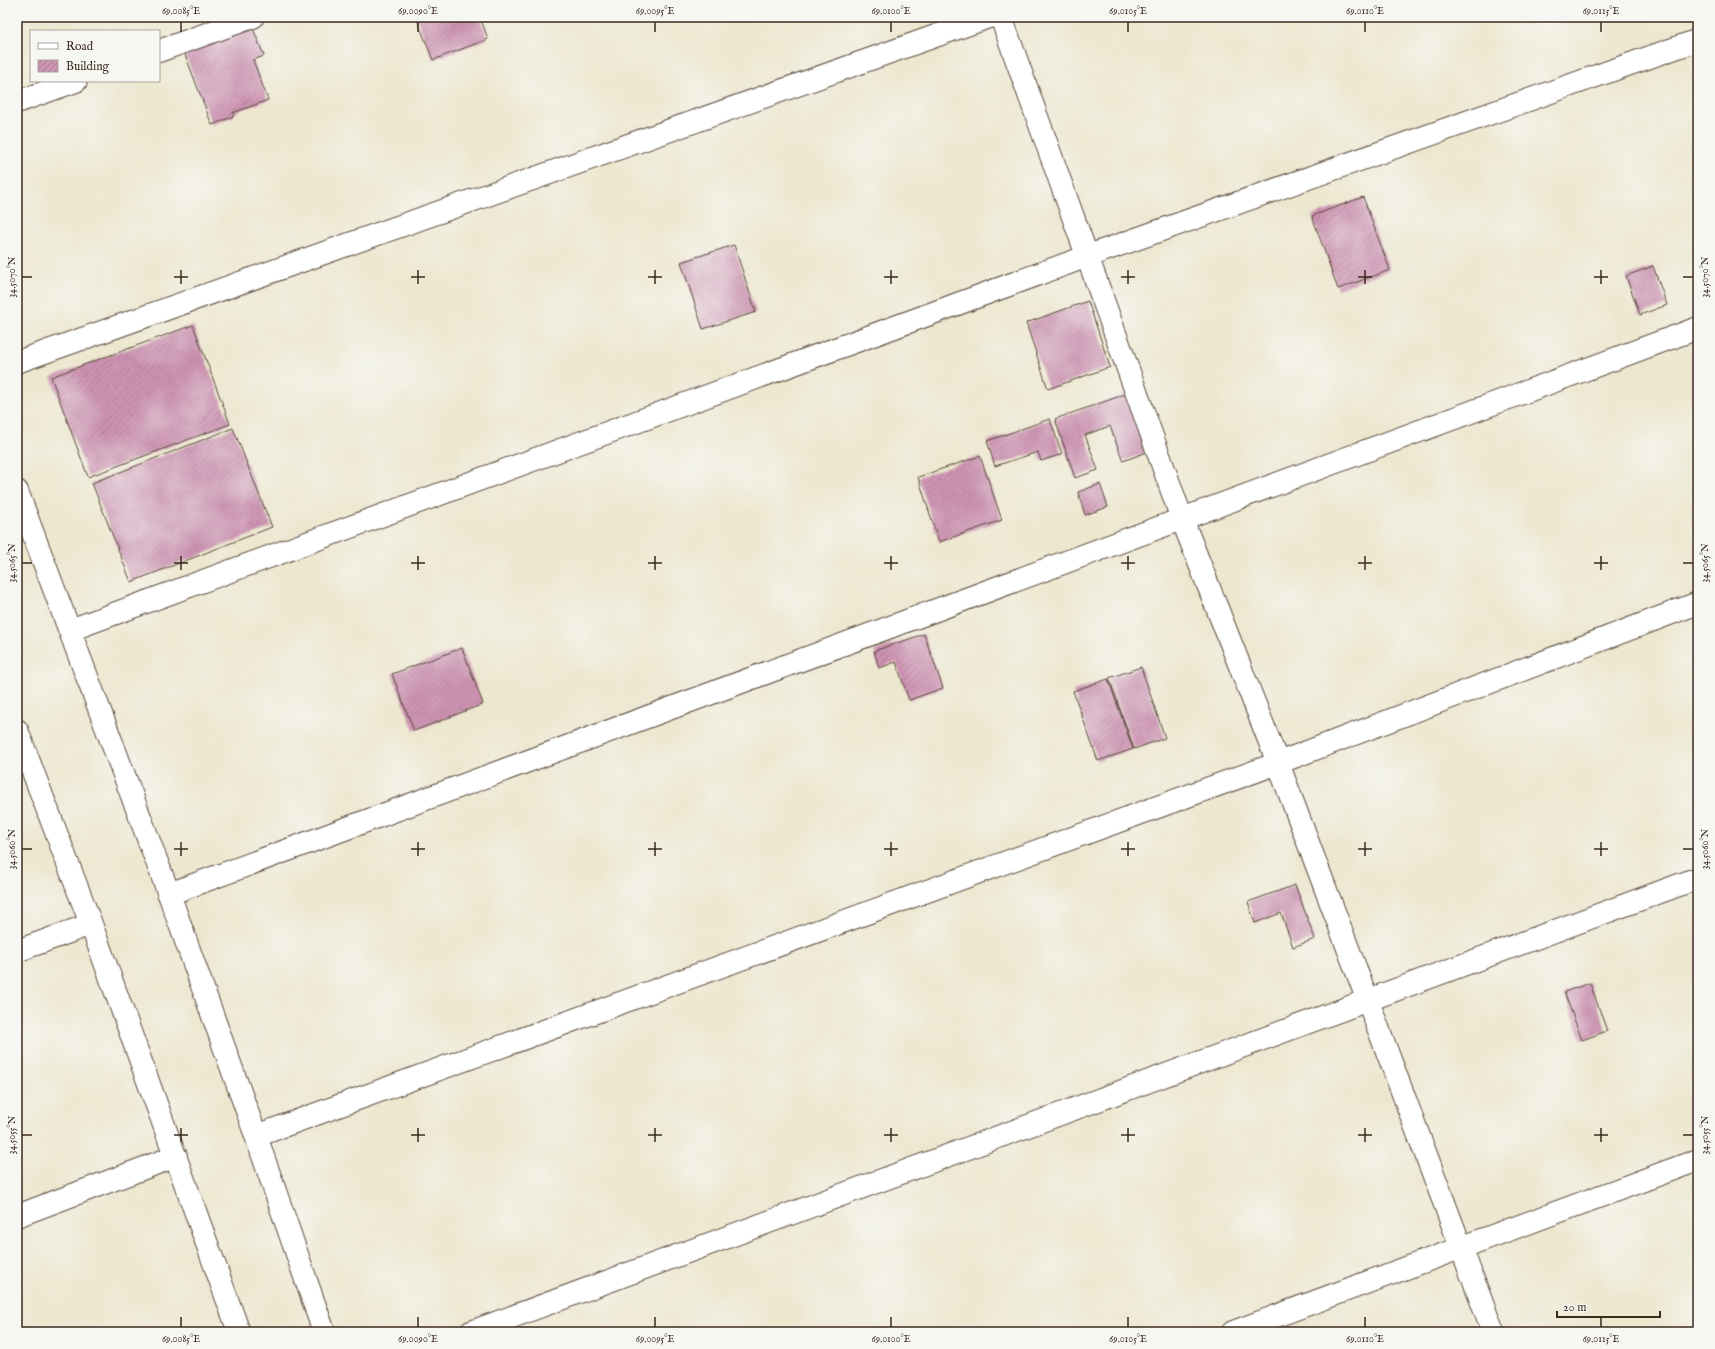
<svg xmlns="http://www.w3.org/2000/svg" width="1715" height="1349" font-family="'IM FELL English',serif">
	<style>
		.building { fill: url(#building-hatch) }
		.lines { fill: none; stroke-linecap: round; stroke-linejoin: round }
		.street-casing { stroke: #564639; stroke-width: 24 }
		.secondary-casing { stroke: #564639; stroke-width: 24 }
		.street { stroke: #fff; stroke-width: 22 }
		.secondary { stroke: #fff; stroke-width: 22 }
		.ticks { fill: none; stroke: #3b2a1e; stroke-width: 1.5 }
		.neatline { fill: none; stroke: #3b2a1e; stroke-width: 1.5 }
		.ticks-label { font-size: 10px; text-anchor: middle; fill: #3b2a1e }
	</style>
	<defs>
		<pattern id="building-hatch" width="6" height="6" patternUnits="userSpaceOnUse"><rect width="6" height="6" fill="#cd93b2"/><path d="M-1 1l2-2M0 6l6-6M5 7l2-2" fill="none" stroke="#a87890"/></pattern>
	</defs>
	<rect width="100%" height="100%" fill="#f6f6f2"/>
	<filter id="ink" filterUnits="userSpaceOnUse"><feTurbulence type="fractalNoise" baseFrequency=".025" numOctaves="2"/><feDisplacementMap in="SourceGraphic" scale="8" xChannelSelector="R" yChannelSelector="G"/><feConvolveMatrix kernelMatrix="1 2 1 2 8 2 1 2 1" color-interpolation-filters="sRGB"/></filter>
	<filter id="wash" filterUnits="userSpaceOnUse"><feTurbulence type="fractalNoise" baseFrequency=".012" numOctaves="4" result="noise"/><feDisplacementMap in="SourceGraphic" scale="16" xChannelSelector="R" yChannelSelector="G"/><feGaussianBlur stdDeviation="0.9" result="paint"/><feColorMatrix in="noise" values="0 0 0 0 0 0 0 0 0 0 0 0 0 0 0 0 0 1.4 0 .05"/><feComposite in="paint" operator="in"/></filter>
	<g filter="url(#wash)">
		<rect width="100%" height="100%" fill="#ede7cf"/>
		<g id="blocks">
			<!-- building -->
			<g class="building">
				<path d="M416,17H480L488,39L433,60Z"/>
				<path d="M252,26L264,56L253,60L268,100L233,113L234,116L212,125L184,52Z"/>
				<path d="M1363,197L1390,270L1338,289L1312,216Z"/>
				<path d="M734,245L756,312L703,329L681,262Z"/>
				<path d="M1653,266L1667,305L1640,315L1626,276Z"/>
				<path d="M1088,301L1110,367L1048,389L1026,323Z"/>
				<path d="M193,325L230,424L88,477L51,377Z"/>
				<path d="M1126,394L1147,452L1123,461L1110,426L1085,435L1098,470L1075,478L1055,419Z"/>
				<path d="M1050,419L1062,454L1041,461L1038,452L995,466L987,441Z"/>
				<path d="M233,428L272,527L131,582L92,483Z"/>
				<path d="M980,456L1002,520L939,542L918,477Z"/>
				<path d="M1100,484L1108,507L1085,515L1078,492Z"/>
				<path d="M924,634L943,688L909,700L896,662L879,668L874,651Z"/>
				<path d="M462,648L483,704L414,731L392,674Z"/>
				<path d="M1141,667L1165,738L1134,749L1109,678Z"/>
				<path d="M1108,679L1133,749L1098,761L1073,691Z"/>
				<path d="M1295,885L1315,939L1293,947L1281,913L1255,923L1248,902Z"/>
				<path d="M1590,983L1607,1031L1582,1040L1564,992Z"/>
			</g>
		</g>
	</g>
	<g filter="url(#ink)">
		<use href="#blocks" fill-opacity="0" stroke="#564639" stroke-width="1"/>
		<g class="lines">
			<defs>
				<g id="street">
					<path d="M1001,17L1182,519L1278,763L1493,1332"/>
					<path d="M159,51L253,17"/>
					<path d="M17,102L76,81"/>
					<path d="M17,362L989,17"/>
					<path d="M70,630L1088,256L1698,40"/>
					<path d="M169,894L1698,328"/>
					<path d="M17,951L91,924"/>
					<path d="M256,1136L1278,763L1698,603"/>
					<path d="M17,1216L176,1156"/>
					<path d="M471,1332L1698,878"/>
					<path d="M1233,1332L1698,1160"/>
				</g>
				<g id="secondary">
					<path d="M17,491L169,894L256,1136L324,1332"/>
					<path d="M17,730L91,924L239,1332"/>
				</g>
			</defs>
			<!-- street casing -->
			<use href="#street" class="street-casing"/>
			<!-- secondary casing -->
			<use href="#secondary" class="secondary-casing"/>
			<!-- street -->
			<use href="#street" class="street"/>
			<!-- secondary -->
			<use href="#secondary" class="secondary"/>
		</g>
	</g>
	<!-- ticks -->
	<path class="ticks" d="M181,22V32M418,22V32M655,22V32M891,22V32M1128,22V32M1365,22V32M1601,22V32M181,270V284M418,270V284M655,270V284M891,270V284M1128,270V284M1365,270V284M1601,270V284M22,277H32M174,277H188M411,277H425M648,277H662M884,277H898M1121,277H1135M1358,277H1372M1594,277H1608M1683,277H1693M181,556V570M418,556V570M655,556V570M891,556V570M1128,556V570M1365,556V570M1601,556V570M22,563H32M174,563H188M411,563H425M648,563H662M884,563H898M1121,563H1135M1358,563H1372M1594,563H1608M1683,563H1693M181,842V856M418,842V856M655,842V856M891,842V856M1128,842V856M1365,842V856M1601,842V856M22,849H32M174,849H188M411,849H425M648,849H662M884,849H898M1121,849H1135M1358,849H1372M1594,849H1608M1683,849H1693M181,1128V1142M418,1128V1142M655,1128V1142M891,1128V1142M1128,1128V1142M1365,1128V1142M1601,1128V1142M22,1135H32M174,1135H188M411,1135H425M648,1135H662M884,1135H898M1121,1135H1135M1358,1135H1372M1594,1135H1608M1683,1135H1693M181,1317V1327M418,1317V1327M655,1317V1327M891,1317V1327M1128,1317V1327M1365,1317V1327M1601,1317V1327"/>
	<!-- margin -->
	<rect width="1715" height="1349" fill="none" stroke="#f6f6f2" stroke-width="44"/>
	<!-- legend -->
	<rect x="30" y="30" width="130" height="52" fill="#f6f6f2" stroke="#aba49d"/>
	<rect x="38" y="43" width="20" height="6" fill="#ffffff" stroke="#aba49d"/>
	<text x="66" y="50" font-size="12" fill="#3b2a1e">Road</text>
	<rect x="38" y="60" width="20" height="12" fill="url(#building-hatch)" stroke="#aba49d"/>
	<text x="66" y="70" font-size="12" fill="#3b2a1e">Building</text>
	<!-- scale -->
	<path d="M1557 1311v6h103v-6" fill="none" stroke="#3b2a1e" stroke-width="2"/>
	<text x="1563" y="1311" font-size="12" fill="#3b2a1e" stroke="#f6f6f2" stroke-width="3" paint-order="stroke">20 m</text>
	<rect x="22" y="22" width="1671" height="1305" class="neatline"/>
	<g class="ticks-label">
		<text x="181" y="14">69.0085°E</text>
		<text x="418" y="14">69.0090°E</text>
		<text x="655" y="14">69.0095°E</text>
		<text x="891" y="14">69.0100°E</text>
		<text x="1128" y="14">69.0105°E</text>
		<text x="1365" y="14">69.0110°E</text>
		<text x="1601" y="14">69.0115°E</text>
		<text transform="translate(11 277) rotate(-90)" y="4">34.5070°N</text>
		<text transform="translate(1704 277) rotate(-90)" y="4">34.5070°N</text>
		<text transform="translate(11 563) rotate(-90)" y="4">34.5065°N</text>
		<text transform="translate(1704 563) rotate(-90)" y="4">34.5065°N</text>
		<text transform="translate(11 849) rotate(-90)" y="4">34.5060°N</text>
		<text transform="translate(1704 849) rotate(-90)" y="4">34.5060°N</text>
		<text transform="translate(11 1135) rotate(-90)" y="4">34.5055°N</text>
		<text transform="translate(1704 1135) rotate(-90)" y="4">34.5055°N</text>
		<text x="181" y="1342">69.0085°E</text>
		<text x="418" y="1342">69.0090°E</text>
		<text x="655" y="1342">69.0095°E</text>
		<text x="891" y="1342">69.0100°E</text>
		<text x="1128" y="1342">69.0105°E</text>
		<text x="1365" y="1342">69.0110°E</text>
		<text x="1601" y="1342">69.0115°E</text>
	</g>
</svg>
